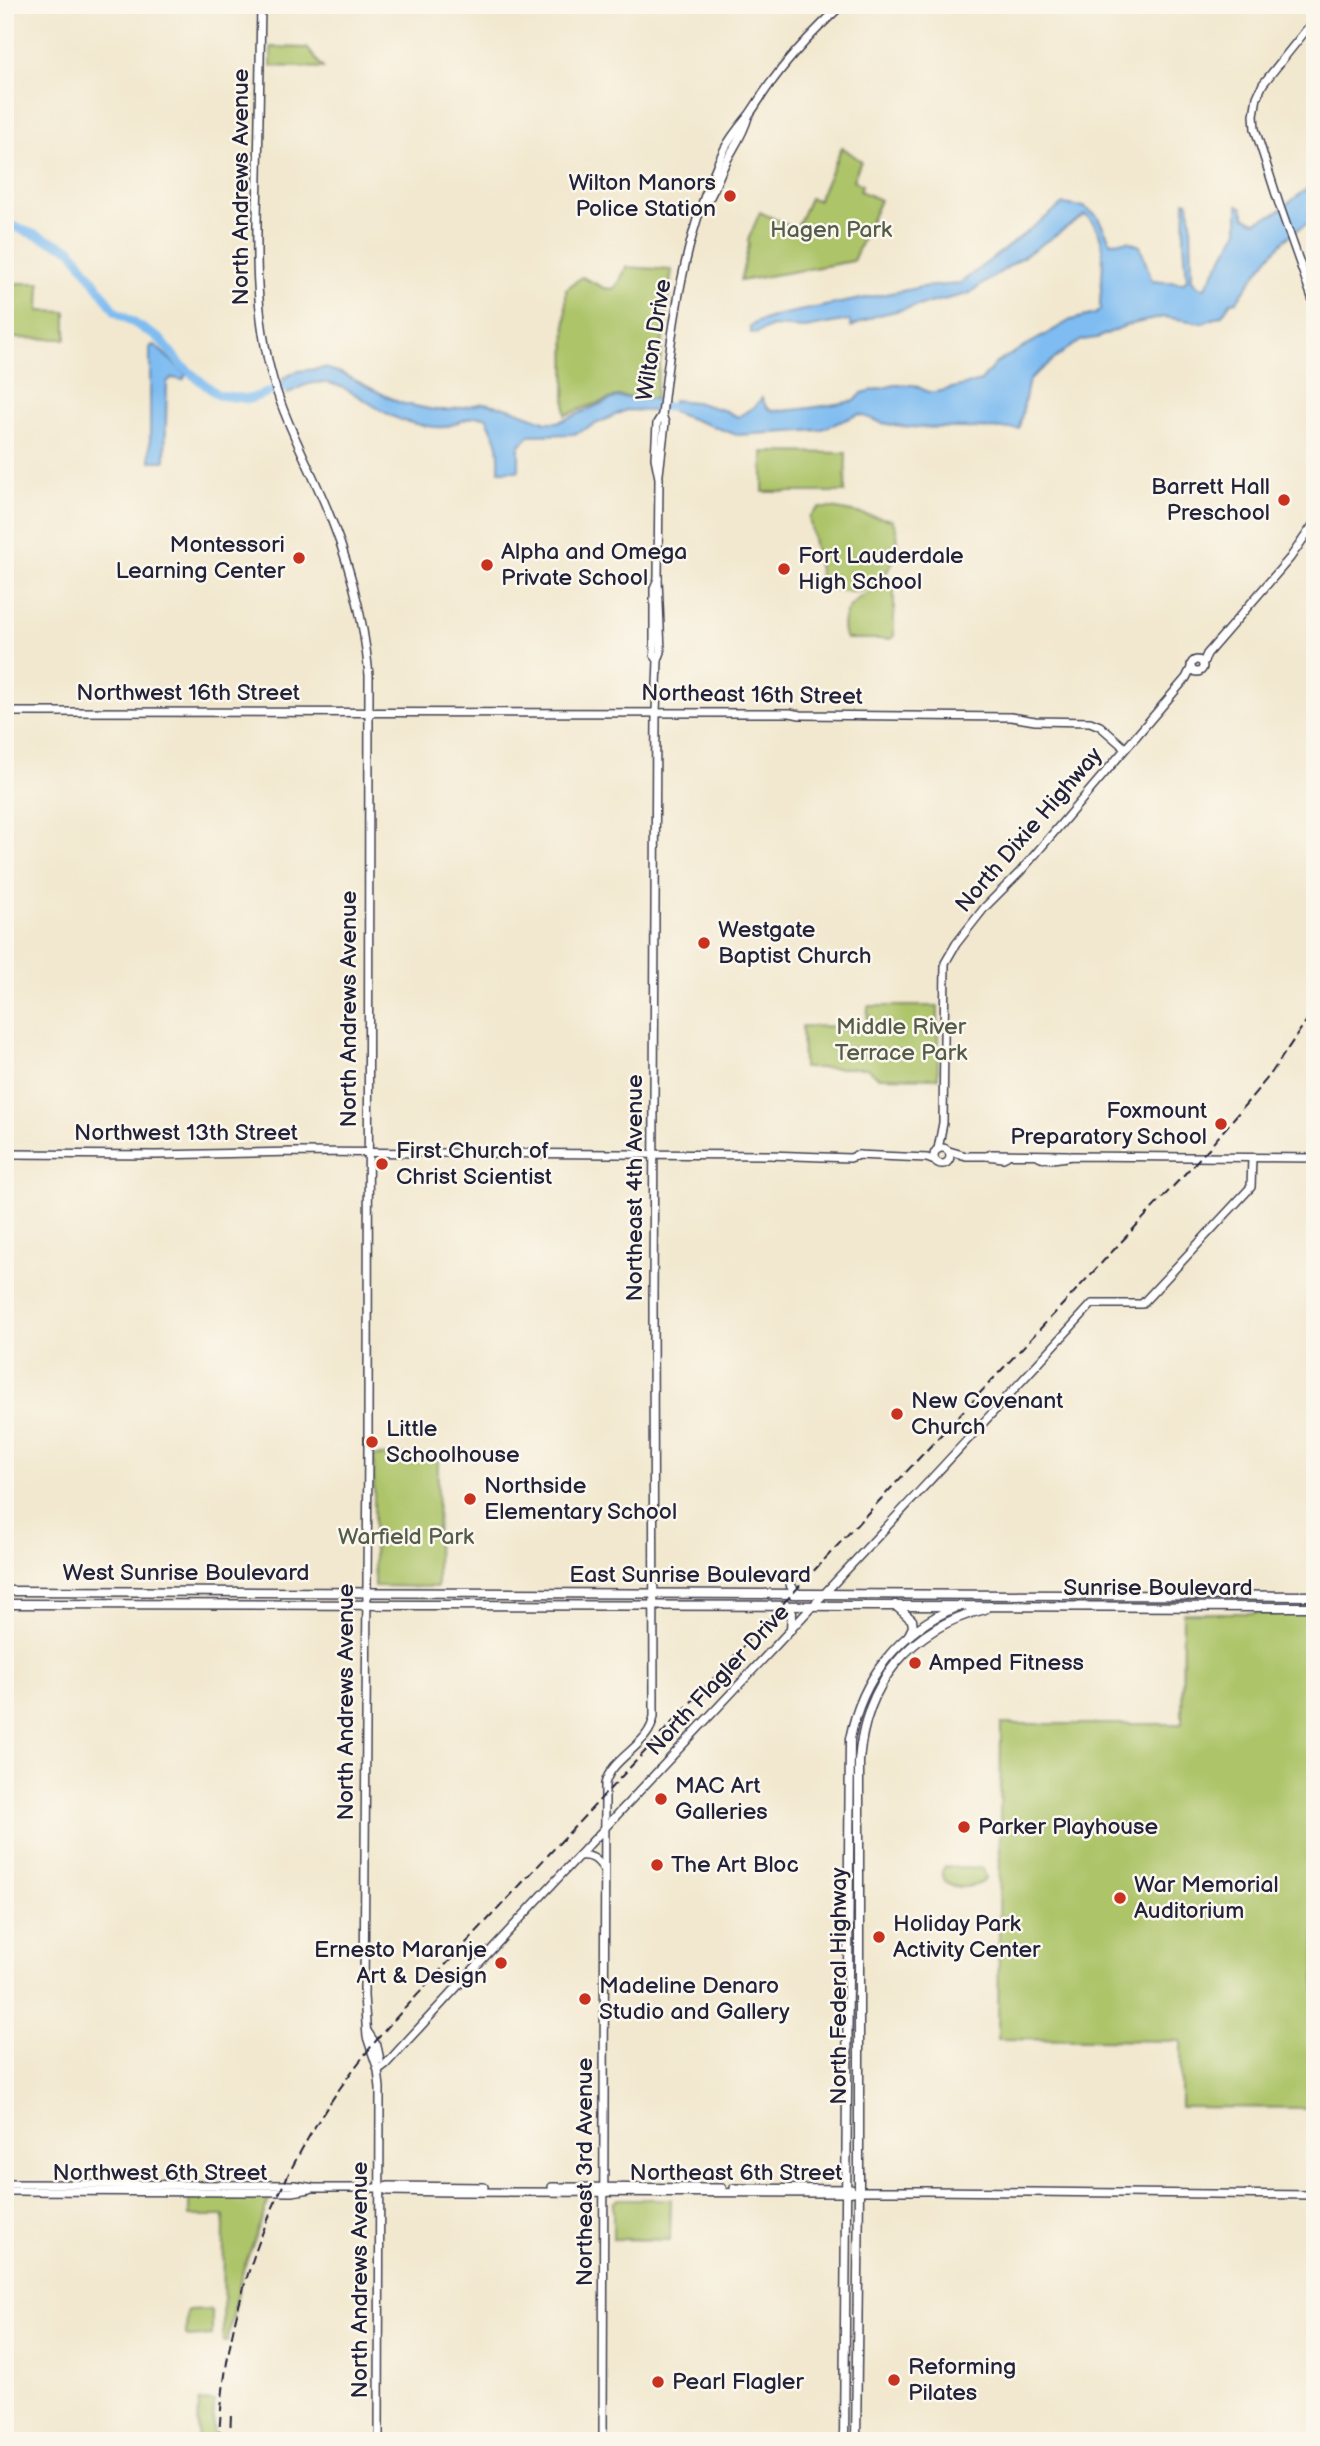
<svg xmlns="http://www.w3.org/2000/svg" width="1320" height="2446" font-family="'Balsamiq Sans',sans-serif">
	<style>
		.green { fill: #adc469; stroke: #687352; stroke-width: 2 }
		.water { fill: #7ebcf1; stroke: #506f96; stroke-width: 2 }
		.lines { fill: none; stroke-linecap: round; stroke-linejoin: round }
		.river { stroke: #7ebcf1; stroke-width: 9 }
		.secondary-casing { stroke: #414051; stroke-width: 10 }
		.primary-casing { stroke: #414051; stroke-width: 11 }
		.secondary { stroke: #fff; stroke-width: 7 }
		.primary { stroke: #fff; stroke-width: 8 }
		.rail { stroke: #22223b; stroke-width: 2; stroke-dasharray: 10 5; stroke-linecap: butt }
		.poi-dot { fill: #c8321e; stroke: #fbf7ec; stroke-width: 2.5 }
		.labels { text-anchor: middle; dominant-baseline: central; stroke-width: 5; stroke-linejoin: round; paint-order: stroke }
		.poi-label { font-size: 23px; fill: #22223b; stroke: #fbf7ec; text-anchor: start }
		.street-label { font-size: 23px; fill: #22223b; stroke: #fbf7ec }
		.park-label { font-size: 23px; fill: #535b4b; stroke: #fbf7ec }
	</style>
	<rect width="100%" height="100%" fill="#fbf7ec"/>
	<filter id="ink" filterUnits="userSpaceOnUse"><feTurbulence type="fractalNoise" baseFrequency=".0143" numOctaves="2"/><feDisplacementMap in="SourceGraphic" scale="14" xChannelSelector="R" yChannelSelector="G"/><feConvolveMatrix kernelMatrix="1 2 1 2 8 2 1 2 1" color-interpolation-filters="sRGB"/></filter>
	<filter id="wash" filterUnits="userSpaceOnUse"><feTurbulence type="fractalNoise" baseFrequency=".00686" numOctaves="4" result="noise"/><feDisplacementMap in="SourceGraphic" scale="28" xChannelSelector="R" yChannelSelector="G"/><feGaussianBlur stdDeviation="1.57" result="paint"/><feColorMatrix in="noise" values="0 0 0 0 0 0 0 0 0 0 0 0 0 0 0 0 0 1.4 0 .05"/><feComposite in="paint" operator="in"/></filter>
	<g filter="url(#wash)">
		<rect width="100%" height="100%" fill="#f2e8cf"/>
		<!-- green -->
		<g class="green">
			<path d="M271,47L307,48L323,68L271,66Z"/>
			<path d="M842,147L861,161L853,180L862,185L860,191L880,200L853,261L740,281L749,245L748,240L760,212L796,229L810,198L818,200Z"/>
			<path d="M5,255H13V283H40L39,311L66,312V339L5,338Z"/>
			<path d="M626,267L672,270L655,399L617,396L565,415L566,289L582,277L604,288L613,289L619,283Z"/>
			<path d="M763,452L846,453L845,492H763Z"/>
			<path d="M819,508H832L892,520C908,545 888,584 860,591C848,594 835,588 822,587L809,517Z"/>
			<path d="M894,588V636L890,639H846C833,609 867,586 894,588Z"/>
			<path d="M868,1006H938V1078L878,1077L867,1068H803L802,1026L867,1027Z"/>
			<path d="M438,1455L437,1587L374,1586V1456Z"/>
			<path d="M1183,1613H1315V2108L1181,2107V2041L998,2039L1001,1724H1182Z"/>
			<path d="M945,1867L983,1868L986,1879C979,1887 954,1891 946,1882C943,1879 942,1875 942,1871Z"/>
			<path d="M189,2197H270L243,2270L227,2342H223L224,2216H189Z"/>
			<path d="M618,2199H671L670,2240L613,2239V2203Z"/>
			<path d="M209,2309L212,2312V2335L189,2337L186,2335L187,2312L189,2310Z"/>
			<path d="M199,2401L214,2402L213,2441H198Z"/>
		</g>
		<!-- water -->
		<g class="water">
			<path d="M1308,188H1315V221C1284,230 1255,275 1237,301L1231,302L1222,315L1203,323L1164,317L1127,325L1097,338L1082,340L1066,350L1032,377L1028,384L1019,429L905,427L882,423L859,414L820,430L737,435L672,412L673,400L695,402L726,411L738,417L755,406L762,398C764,403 766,409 772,410C784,414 839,403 855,401L862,393L895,385H914L928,392H936L981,381L996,363L1071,320L1095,314L1100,310C1099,280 1114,236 1085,215L968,294L875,316L851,327L849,320L805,328L772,326L755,334L751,333L750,327L757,322L779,315L922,287L959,284L1063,204L1084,207L1097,216L1111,242L1128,241L1140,246L1152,281L1183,283L1187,279L1184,242L1185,205V201L1188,202L1191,220L1192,280L1199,287L1205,288L1238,231V205L1242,207L1245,217L1255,222L1276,213Z"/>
			<path d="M155,345L186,375L183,380L172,378L167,382L165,461H150V346Z"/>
			<path d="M325,368L341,373L400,403L434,410H449L484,403L509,408L546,422H557L566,419L617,397L655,399L653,411L626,410L574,434L530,435L519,446V471H499C500,442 497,440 486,417C471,414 458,424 444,427C434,428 421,425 412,423C366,414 337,359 288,394L283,378L298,371Z"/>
		</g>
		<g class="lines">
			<!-- river -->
			<g class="river">
				<path d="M5,223L71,249L116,312L160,339L182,366L218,395L249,399L297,383"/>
				<path d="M644,405L682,408"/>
			</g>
		</g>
	</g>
	<g filter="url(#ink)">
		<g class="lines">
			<defs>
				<g id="secondary">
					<path d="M261,5C260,62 259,118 258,175C256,244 254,313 273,380C285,420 305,458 322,497C348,557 363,611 369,675L368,1447L364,1996L367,2037L378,2070L380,2088L379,2441"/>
					<path d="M1315,19L1263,84L1257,97L1254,115L1255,129L1280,207L1315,306"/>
					<path d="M702,209C713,197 716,182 723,168C731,151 743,136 748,117"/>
					<path d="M659,474L665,423L662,415C672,325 684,232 724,150C731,136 739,127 749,115C757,104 764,91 773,80C793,53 817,28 842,5"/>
					<path d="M658,579L654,588V655L658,660"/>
					<circle cx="1197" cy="666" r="6"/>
					<path d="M1203,663L1207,654L1290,558L1315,522"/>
					<path d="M5,712L790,713L800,715L1011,717L1035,721L1090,722L1100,726L1125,748"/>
					<circle cx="942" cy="1156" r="8"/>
					<path d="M938,1149L943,1123L945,963L956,944L985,907L1020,872L1186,678L1191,668"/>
					<path d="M949,1151L966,1156H987"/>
					<path d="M5,1154L156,1155L296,1152L769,1155L850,1158L859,1155"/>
					<path d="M856,1155L927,1158L935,1161"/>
					<path d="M1007,1156L1003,1158L987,1156L992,1154L1068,1155"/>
					<path d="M1039,1156C1049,1161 1061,1158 1072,1156L1315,1158"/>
					<path d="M579,1856C591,1855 596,1858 603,1868"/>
					<path d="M367,2031L377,2046L380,2060"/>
					<path d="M378,2070L386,2064C619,1809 860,1560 1092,1304H1142L1251,1187L1252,1158"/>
					<path d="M5,2184L295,2185L314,2188H380L389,2186L484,2187"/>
					<path d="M552,2187L722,2188"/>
					<path d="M380,2188L388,2191L452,2192L847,2193L859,2191H927L1315,2195"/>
					<path d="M734,2188L851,2189"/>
					<path d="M5,2191L292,2192L310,2189"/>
					<path d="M603,2441L605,1784C612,1756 650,1746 654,1716L653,1301L656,712L658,660L661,652L658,579L659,478L655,458L657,423L662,415"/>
				</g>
				<g id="primary">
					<path d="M790,1578L791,1586L797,1594"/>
					<path d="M5,1591L1315,1596"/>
					<path d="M5,1604L1315,1607"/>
					<path d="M786,1605L792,1613L791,1629"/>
					<path d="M895,1605L912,1620L913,1627L909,1635"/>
					<path d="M844,2441L850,1739C862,1678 899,1631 956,1607"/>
					<path d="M856,2441L859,2191V1761C865,1684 909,1628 985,1609"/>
				</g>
			</defs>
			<!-- secondary casing -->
			<use href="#secondary" class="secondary-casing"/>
			<!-- primary casing -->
			<use href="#primary" class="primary-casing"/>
			<!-- secondary -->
			<use href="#secondary" class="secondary"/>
			<!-- primary -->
			<use href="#primary" class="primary"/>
			<!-- rail -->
			<g class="rail">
				<path d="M219,2441C225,2284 289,2138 393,2021L1209,1148L1270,1075L1315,1008"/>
				<path d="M230,2441L231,2413"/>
			</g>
		</g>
	</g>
	<!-- markers -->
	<g class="poi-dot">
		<circle cx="730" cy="196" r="7"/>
		<circle cx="1284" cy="500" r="7"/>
		<circle cx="299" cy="558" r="7"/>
		<circle cx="487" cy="565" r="7"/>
		<circle cx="784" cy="569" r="7"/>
		<circle cx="704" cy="943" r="7"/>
		<circle cx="1221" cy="1124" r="7"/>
		<circle cx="382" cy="1164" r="7"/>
		<circle cx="897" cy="1414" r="7"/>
		<circle cx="372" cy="1442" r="7"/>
		<circle cx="470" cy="1499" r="7"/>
		<circle cx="915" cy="1663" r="7"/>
		<circle cx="661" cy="1799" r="7"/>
		<circle cx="964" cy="1827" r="7"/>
		<circle cx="657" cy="1865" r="7"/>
		<circle cx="1120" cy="1898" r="7"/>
		<circle cx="879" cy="1937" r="7"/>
		<circle cx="501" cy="1963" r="7"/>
		<circle cx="585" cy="1999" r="7"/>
		<circle cx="894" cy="2380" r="7"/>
		<circle cx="658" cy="2382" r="7"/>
	</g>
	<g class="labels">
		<!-- poi labels -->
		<g class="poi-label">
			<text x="716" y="183" text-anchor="end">Wilton Manors<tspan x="716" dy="26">Police Station</tspan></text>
			<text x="1270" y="487" text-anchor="end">Barrett Hall<tspan x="1270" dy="26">Preschool</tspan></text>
			<text x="285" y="545" text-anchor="end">Montessori<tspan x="285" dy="26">Learning Center</tspan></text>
			<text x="501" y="552">Alpha and Omega<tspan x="501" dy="26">Private School</tspan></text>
			<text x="798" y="556">Fort Lauderdale<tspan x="798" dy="26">High School</tspan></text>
			<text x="718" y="930">Westgate<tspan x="718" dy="26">Baptist Church</tspan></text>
			<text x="1207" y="1111" text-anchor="end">Foxmount<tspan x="1207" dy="26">Preparatory School</tspan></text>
			<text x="396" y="1151">First Church of<tspan x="396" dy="26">Christ Scientist</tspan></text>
			<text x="911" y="1401">New Covenant<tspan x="911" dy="26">Church</tspan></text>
			<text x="386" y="1429">Little<tspan x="386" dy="26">Schoolhouse</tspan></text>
			<text x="484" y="1486">Northside<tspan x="484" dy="26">Elementary School</tspan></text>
			<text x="929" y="1663">Amped Fitness</text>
			<text x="675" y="1786">MAC Art<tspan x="675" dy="26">Galleries</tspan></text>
			<text x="978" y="1827">Parker Playhouse</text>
			<text x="671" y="1865">The Art Bloc</text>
			<text x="1134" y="1885">War Memorial<tspan x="1134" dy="26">Auditorium</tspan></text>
			<text x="893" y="1924">Holiday Park<tspan x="893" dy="26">Activity Center</tspan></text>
			<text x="487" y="1950" text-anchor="end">Ernesto Maranje<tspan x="487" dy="26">Art &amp; Design</tspan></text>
			<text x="599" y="1986">Madeline Denaro<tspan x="599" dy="26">Studio and Gallery</tspan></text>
			<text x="908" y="2367">Reforming<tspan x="908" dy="26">Pilates</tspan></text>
			<text x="672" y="2382">Pearl Flagler</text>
		</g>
		<!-- street labels -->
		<g class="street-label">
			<text transform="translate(241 187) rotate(-90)">North Andrews Avenue</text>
			<text transform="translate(654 340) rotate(-81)">Wilton Drive</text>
			<text x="188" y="693">Northwest 16th Street</text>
			<text transform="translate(752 695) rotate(1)">Northeast 16th Street</text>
			<text transform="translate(1029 830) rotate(-49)">North Dixie Highway</text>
			<text transform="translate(349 1009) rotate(-90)">North Andrews Avenue</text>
			<text x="186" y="1133">Northwest 13th Street</text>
			<text transform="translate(635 1188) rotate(-90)">Northeast 4th Avenue</text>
			<text x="186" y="1573">West Sunrise Boulevard</text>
			<text x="690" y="1575">East Sunrise Boulevard</text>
			<text x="1158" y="1588">Sunrise Boulevard</text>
			<text transform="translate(718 1680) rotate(-47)">North Flagler Drive</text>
			<text transform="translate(346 1702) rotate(-90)">North Andrews Avenue</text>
			<text transform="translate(839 1986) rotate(-90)">North Federal Highway</text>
			<text transform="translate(585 2172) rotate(-90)">Northeast 3rd Avenue</text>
			<text x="160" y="2173">Northwest 6th Street</text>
			<text x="736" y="2173">Northeast 6th Street</text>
			<text transform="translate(360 2280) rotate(-90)">North Andrews Avenue</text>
		</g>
		<!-- park labels -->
		<g class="park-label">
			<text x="831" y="230">Hagen Park</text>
			<text x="901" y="1027">Middle River<tspan x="901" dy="26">Terrace Park</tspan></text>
			<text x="406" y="1537">Warfield Park</text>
		</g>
	</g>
	<!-- margin -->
	<rect width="1320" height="2446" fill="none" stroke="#fbf7ec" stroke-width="28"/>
</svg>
